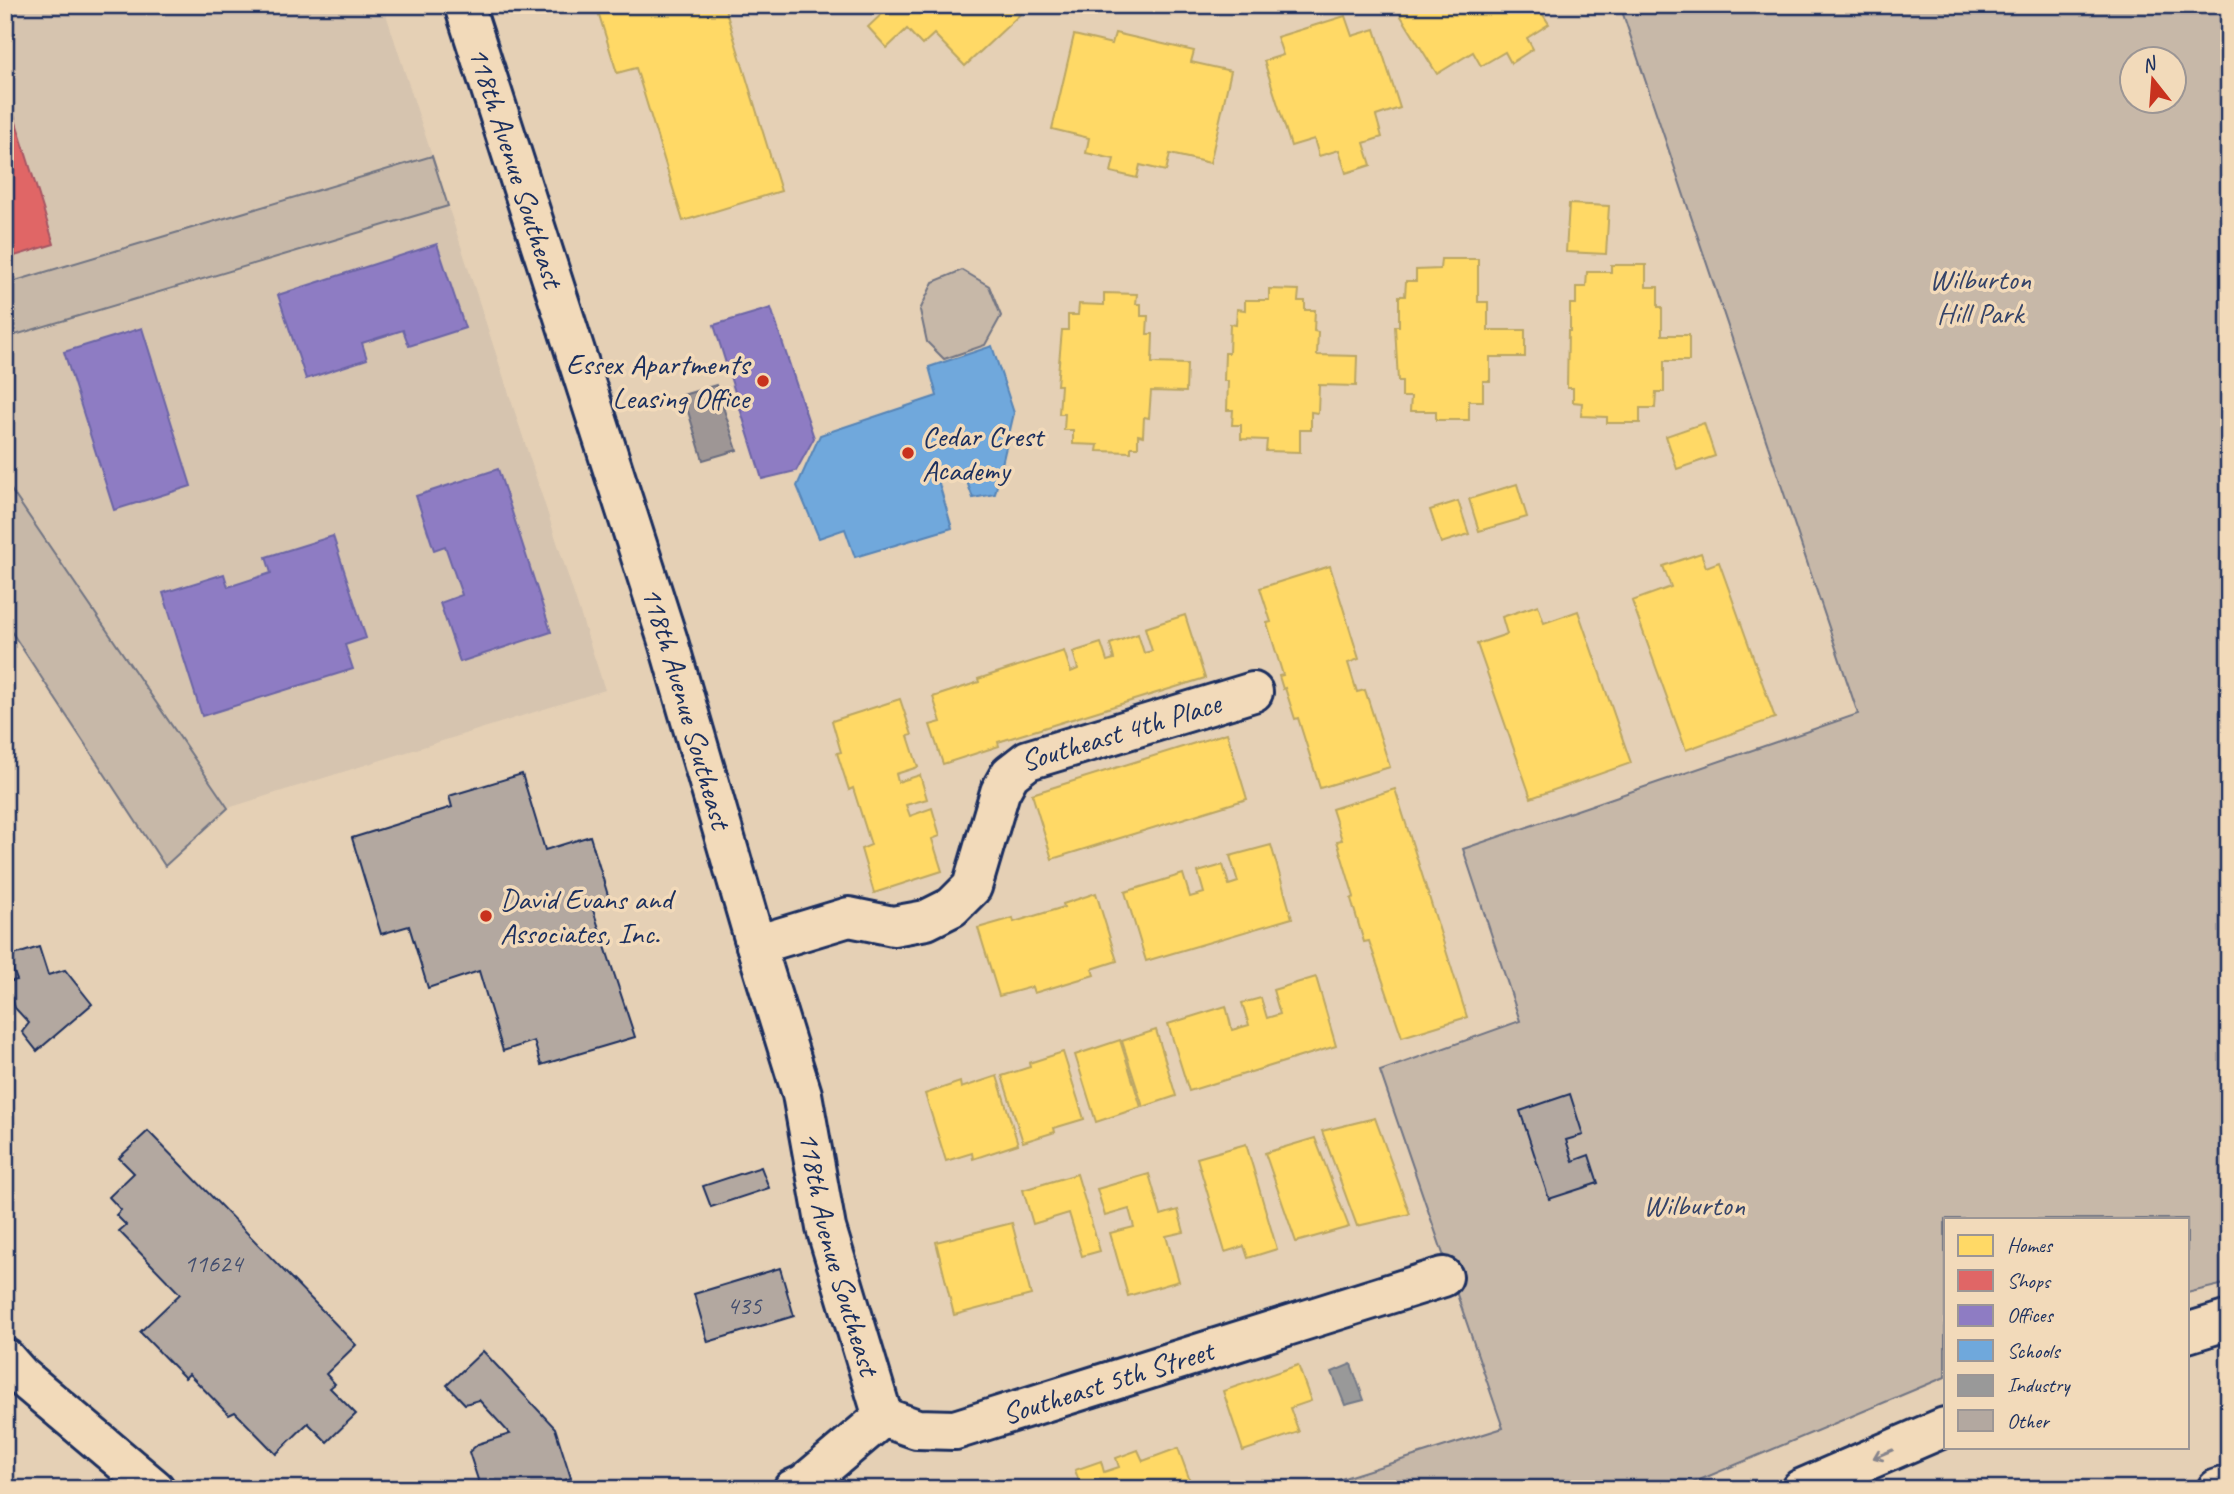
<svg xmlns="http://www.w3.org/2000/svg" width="2234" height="1494" font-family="Caveat,sans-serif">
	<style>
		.built { fill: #d6c4af }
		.green { fill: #c7b8a8; stroke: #717483; stroke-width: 2; fill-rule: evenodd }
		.water { fill: #9e9695; stroke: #6a6d7f; stroke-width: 2 }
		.homes { fill: #ffd966; stroke: #bba664; stroke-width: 2 }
		.shops { fill: #e06666; stroke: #a55664; stroke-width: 2 }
		.offices { fill: #8e7cc3; stroke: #6c65a5; stroke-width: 2 }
		.schools { fill: #6fa8dc; stroke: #5684b6; stroke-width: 2 }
		.industry { fill: #999; stroke: #737987; stroke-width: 2 }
		.building { fill: #b3a8a0; stroke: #1b2f5e; stroke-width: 2 }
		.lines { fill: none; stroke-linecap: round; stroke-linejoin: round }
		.minor-casing { stroke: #1b2f5e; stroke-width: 44 }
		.major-casing { stroke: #1b2f5e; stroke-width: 44 }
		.minor { stroke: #f2daba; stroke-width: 38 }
		.major { stroke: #f2daba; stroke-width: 38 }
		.oneway { stroke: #86848c }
		.poi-dot { fill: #c8321e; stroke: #f2daba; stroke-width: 2.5 }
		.labels { text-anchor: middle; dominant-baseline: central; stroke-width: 7; stroke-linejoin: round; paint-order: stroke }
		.number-label { font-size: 26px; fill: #414d6e }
		.street-label { font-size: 30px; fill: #1b2f5e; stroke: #f2daba }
		.park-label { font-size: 30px; fill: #354469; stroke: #f2daba }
		.poi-label { font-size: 30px; fill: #1b2f5e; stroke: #f2daba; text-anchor: start }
	</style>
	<rect width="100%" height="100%" fill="#e5d0b5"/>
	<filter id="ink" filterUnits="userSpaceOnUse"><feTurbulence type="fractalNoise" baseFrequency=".0143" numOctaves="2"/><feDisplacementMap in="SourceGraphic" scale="14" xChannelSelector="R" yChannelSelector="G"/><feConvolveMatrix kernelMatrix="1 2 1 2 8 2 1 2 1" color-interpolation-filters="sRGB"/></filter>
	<g filter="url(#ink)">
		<!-- built -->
		<g class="built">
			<path d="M5,5H383L432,156L5,284Z"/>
			<path d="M448,206L605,690L228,808L34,569L5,514V338Z"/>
		</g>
		<!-- green -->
		<g class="green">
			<path d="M1620,5H2229V1283L2187,1293V1219H1945V1377L1678,1489H1309L1503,1428L1380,1071L1520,1021L1463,849L1858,714ZM2132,60H2174V102H2132Z"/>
			<path d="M432,156L448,206L5,338V284Z"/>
			<path d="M962,270L989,286L1001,316L985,345L944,359L927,342L920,310L933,282Z"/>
			<path d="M5,481L228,808L165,866L5,622Z"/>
		</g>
		<!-- water -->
		<path class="water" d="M716,385L737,450L703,460L683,395Z"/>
		<!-- homes -->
		<g class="homes">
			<path d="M596,5H724L781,191L683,221L636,68L617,73Z"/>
			<path d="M882,5H1030L965,66L934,34L922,45L907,29L887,48L868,27L886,10Z"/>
			<path d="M1394,5H1548L1540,10L1549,24L1527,38L1533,49L1511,63L1505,52L1481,66L1473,52L1437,74Z"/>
			<path d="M1345,16L1352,36L1375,29L1400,108L1376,116L1382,137L1364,143L1371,165L1346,173L1339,150L1319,156L1314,139L1291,146L1264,61L1283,55L1277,37Z"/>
			<path d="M1115,33L1194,51L1191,62L1231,71L1210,163L1170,154L1166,171L1140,165L1137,178L1111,172L1114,159L1086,153L1089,138L1052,129L1074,35L1112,44Z"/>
			<path d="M1569,204L1609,206L1606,254L1566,252Z"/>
			<path d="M1441,259H1478V302H1488V330H1525V357H1490V381H1483V401H1469V420H1436V411H1410L1411,397H1402V381H1398L1395,326H1399V296H1405L1406,281H1416V270L1440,269Z"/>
			<path d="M1611,265H1646V287H1658V307H1662V335H1689V361H1664V392H1656L1655,408H1640V423H1607V417L1581,416L1582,403L1573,402V388H1567L1568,331H1570V304H1576V287H1586L1587,272H1611Z"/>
			<path d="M1269,289L1299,290L1298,301H1305V310H1315L1314,331L1318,332L1317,355L1357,356L1356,386L1319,385L1318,413L1311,412V430H1300V452L1266,451L1267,440L1241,439V425H1232L1233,410H1227L1228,381H1224L1225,353H1229L1230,324L1236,325L1237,309L1245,310V300H1269Z"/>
			<path d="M1104,293L1137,294L1136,304H1141V316H1148L1147,334H1153L1152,363L1187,364L1186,392L1151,391L1149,418L1144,417L1143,436L1138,435V447H1131V452L1097,451L1098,445L1073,444V430H1064L1065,414H1059L1061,385H1057L1062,330H1068V315H1078L1079,304L1104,305Z"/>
			<path d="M1704,423L1715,456L1677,469L1666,436Z"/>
			<path d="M1517,484L1527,517L1479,531L1469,499Z"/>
			<path d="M1458,501L1469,534L1441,543L1430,510Z"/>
			<path d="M1701,553L1706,567L1719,562L1775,718L1686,750L1632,601L1671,587L1663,566Z"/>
			<path d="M1330,566L1359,659L1348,663L1357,692L1365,690L1390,767L1320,788L1298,718L1295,719L1285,688L1283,689L1279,676L1283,675L1267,623L1271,622L1260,588Z"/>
			<path d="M1538,605L1544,623L1578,611L1631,763L1531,798L1477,644L1507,634L1502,617Z"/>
			<path d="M1185,615L1205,678L998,742L999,746L943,764L930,725L941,722L933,697L979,682L978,679L1064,651L1071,672L1078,669L1073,652L1101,643L1107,661L1114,659L1110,644L1138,634L1144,653L1152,651L1145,628Z"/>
			<path d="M900,699L912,735L908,736L918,767L896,774L898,782L920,775L927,799L906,805L910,816L932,808L940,836L932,839L942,871L874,893L861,849L871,845L853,788L849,790L837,753L841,752L832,721Z"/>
			<path d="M1227,733L1247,799L1052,859L1032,794Z"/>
			<path d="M1395,789L1467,1017L1402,1037L1369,941L1364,942L1351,899L1354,897L1337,841L1342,840L1332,809Z"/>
			<path d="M1271,845L1292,918L1146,961L1125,892L1183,874L1190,897L1204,893L1198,872L1223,865L1229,885L1238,882L1230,856Z"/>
			<path d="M1096,893L1117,961L1092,969L1094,975L1034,993L1032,987L999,996L978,928L1013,918L1014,922L1064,907L1063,904Z"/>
			<path d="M1316,977L1336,1046L1189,1091L1168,1024L1226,1006L1232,1030L1249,1025L1242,1003L1261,998L1267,1018L1280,1014L1273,990Z"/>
			<path d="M1156,1030L1176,1096L1143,1107L1122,1041Z"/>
			<path d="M1120,1040L1141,1107L1096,1122L1075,1055Z"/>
			<path d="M1063,1052L1084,1119L1054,1128L1055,1132L1023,1142L1002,1076L1030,1067L1029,1063Z"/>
			<path d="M997,1076L1018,1144L973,1159L972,1153L946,1161L925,1094L960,1082L961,1088Z"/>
			<path d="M1375,1118L1410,1214L1357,1226L1322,1131Z"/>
			<path d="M1315,1138L1349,1227L1296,1242L1265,1153Z"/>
			<path d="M1246,1144L1277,1249L1248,1258L1244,1246L1225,1252L1197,1158Z"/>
			<path d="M1077,1174L1100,1251L1082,1256L1069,1213L1033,1224L1023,1190Z"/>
			<path d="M1149,1174L1161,1215L1178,1210L1184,1232L1166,1236L1179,1281L1128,1296L1110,1233L1134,1227L1129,1209L1105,1216L1097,1189Z"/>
			<path d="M1012,1223L1031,1295L954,1315L936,1242Z"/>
			<path d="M1298,1365L1311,1401L1290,1408L1299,1432L1243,1451L1223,1391Z"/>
			<path d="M1178,1448L1193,1489H1082L1075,1470L1101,1461L1104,1472L1119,1467L1116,1458L1138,1450L1143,1461Z"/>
		</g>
		<!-- shops -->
		<path class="shops" d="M5,87L54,244L5,259Z"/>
		<!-- offices -->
		<g class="offices">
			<path d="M437,244L465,328L409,346L403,330L384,336L362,343L367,359L306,379L278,295Z"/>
			<path d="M771,308L814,438L796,471L762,479L714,325Z"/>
			<path d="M142,328L191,486L114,510L64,352Z"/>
			<path d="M498,469L551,632L460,662L440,603L462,595L445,546L434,550L416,496Z"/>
			<path d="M333,536L366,638L345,645L353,669L202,716L163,593L224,574L228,587L271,573L266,557Z"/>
		</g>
		<!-- schools -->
		<path class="schools" d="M992,346L1014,413L995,494L973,498L963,471L938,480L952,528L855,557L845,529L819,538L797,486L820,435L937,396L929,367Z"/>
		<!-- industry -->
		<path class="industry" d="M1351,1364L1364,1400L1345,1405L1332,1372Z"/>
		<!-- building -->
		<g class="building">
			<path d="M522,774L545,850L590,836L610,902L592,907L635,1037L541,1065L534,1041L503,1051L479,971L428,988L409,926L381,934L352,838L452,807L449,796Z"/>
			<path d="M39,947L48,975L65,970L92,1004L37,1051L22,1032L29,1023L15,1008L7,982L17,980L8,957Z"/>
			<path d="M1570,1094L1583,1135L1566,1140L1573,1161L1589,1155L1598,1183L1549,1199L1520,1111Z"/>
			<path d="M148,1131L356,1345L326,1374L335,1384L330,1388L356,1414L327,1442L308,1423L276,1454L235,1412L229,1415L189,1374L185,1378L140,1332L180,1294L119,1231L126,1225L116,1215L121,1210L109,1197L134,1173L119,1158Z"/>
			<path d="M761,1167L769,1188L711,1207L703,1186Z"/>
			<path d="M780,1268L794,1316L708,1342L694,1294Z"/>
			<path d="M483,1351L555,1428L571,1478L539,1489H481L469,1452L478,1444L510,1434L479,1400L465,1404L447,1385Z"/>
		</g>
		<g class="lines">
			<defs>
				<g id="minor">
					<path id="s1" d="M464,5L667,638L756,945L802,1094L826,1228L883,1417"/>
					<path id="s2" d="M756,945L849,917L893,926L926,920L952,907L972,887L1000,792L1010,774L1028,760L1253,692"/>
					<path d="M5,1358L21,1376L155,1489"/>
					<path id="s3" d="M883,1417L917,1429L955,1430L1443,1277"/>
					<path d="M793,1489L804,1484L883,1417"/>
				</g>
				<g id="major">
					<path d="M2187,1333L2229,1320"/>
					<path d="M1801,1489L1945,1427"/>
					<path d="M2217,1489L2229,1485"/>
				</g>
			</defs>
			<!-- minor casing -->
			<use href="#minor" class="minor-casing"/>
			<!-- major casing -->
			<use href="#major" class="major-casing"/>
			<!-- minor -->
			<use href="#minor" class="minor"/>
			<!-- major -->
			<use href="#major" class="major"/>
		</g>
		<!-- one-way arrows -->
		<defs><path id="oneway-shaft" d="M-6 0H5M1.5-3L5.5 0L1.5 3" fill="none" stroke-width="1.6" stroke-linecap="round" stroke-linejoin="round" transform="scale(1.75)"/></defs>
		<use class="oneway" href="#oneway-shaft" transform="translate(1883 1454) rotate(157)"/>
	</g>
	<!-- markers -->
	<g class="poi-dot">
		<circle cx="763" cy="381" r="7"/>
		<circle cx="908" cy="453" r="7"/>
		<circle cx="486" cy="916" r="7"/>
	</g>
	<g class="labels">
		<!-- number labels -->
		<g class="number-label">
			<text x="213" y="1263">11624</text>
			<text x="744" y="1305">435</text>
		</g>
		<!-- street labels -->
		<g class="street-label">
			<text stroke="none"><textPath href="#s1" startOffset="170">118th Avenue Southeast</textPath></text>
			<text stroke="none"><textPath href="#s1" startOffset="737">118th Avenue Southeast</textPath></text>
			<text stroke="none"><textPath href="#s2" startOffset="472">Southeast 4th Place</textPath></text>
			<text stroke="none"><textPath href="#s1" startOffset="1304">118th Avenue Southeast</textPath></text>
			<text stroke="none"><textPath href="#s3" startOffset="234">Southeast 5th Street</textPath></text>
		</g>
		<!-- park labels -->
		<g class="park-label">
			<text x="1980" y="279">Wilburton<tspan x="1980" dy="34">Hill Park</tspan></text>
			<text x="1694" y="1205">Wilburton</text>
		</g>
		<!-- poi labels -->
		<g class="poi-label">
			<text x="749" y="364" text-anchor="end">Essex Apartments<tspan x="749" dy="34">Leasing Office</tspan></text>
			<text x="922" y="436">Cedar Crest<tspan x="922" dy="34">Academy</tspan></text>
			<text x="500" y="899">David Evans and<tspan x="500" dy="34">Associates, Inc.</tspan></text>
		</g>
	</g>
	<!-- margin -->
	<rect width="2234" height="1494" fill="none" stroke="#f2daba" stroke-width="28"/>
	<rect x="14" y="14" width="2206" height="1466" fill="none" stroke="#1b2f5e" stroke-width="2.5" filter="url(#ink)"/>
	<!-- legend -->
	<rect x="1944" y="1218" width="245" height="231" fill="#f2daba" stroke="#9c9695" stroke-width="2"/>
	<rect x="1958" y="1235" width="35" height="21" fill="#ffd966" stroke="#9c9695" stroke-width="2"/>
	<text x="2007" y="1252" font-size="21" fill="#1b2f5e">Homes</text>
	<rect x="1958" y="1270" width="35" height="21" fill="#e06666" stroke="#9c9695" stroke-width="2"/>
	<text x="2007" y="1288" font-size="21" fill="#1b2f5e">Shops</text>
	<rect x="1958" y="1305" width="35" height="21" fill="#8e7cc3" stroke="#9c9695" stroke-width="2"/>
	<text x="2007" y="1322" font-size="21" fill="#1b2f5e">Offices</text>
	<rect x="1958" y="1340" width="35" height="21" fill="#6fa8dc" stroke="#9c9695" stroke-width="2"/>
	<text x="2007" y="1358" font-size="21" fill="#1b2f5e">Schools</text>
	<rect x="1958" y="1375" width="35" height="21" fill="#999999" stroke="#9c9695" stroke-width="2"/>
	<text x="2007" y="1392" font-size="21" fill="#1b2f5e">Industry</text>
	<rect x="1958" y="1410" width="35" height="21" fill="#b3a8a0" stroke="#9c9695" stroke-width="2"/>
	<text x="2007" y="1428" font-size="21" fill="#1b2f5e">Other</text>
	<!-- north arrow -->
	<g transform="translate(2153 80) rotate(343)"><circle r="33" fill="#f2daba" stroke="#9c9695" stroke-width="2"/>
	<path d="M0-5L12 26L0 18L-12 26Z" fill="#c8321e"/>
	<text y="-10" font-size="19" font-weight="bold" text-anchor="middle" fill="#1b2f5e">N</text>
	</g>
</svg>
